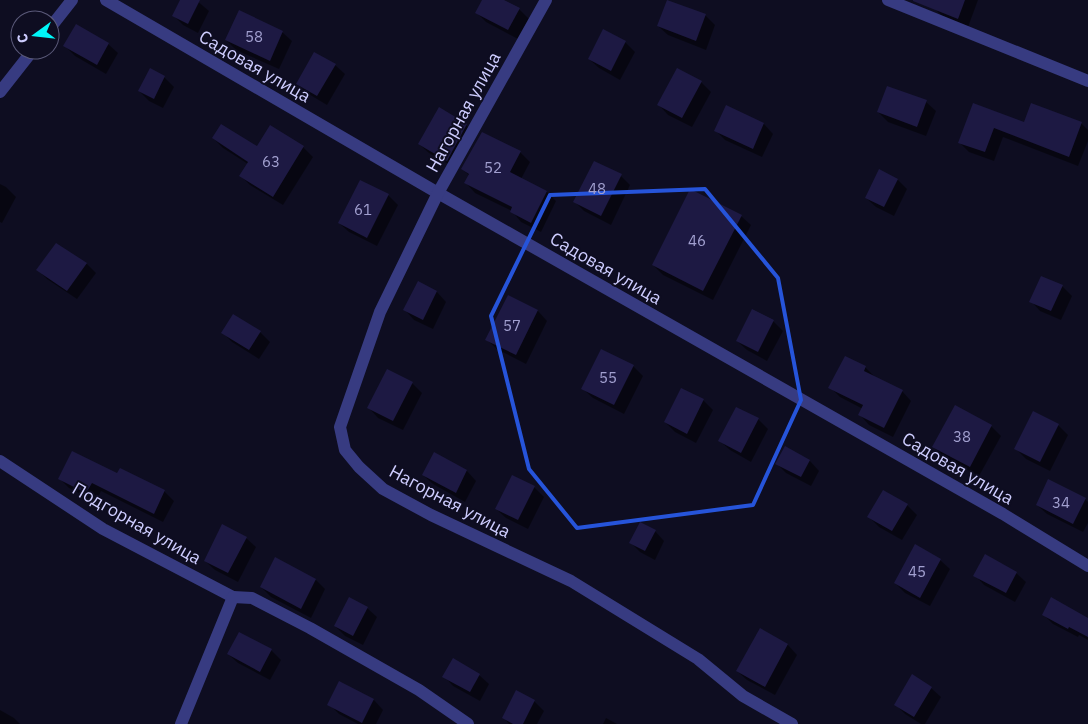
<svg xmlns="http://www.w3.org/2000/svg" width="1088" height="724" font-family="'IBM Plex Sans',sans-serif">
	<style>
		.shadow { fill: #0007 }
		.building { fill: #1d1943 }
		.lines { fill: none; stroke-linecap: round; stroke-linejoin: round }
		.minor { stroke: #373b81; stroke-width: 12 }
		.marked { fill: none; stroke: #2654da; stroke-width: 4; stroke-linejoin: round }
		.labels { text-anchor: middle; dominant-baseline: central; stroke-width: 4; stroke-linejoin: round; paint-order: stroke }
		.number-label { font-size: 15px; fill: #a2a0d0 }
		.street-label { font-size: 18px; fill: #cecdff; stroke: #0e0d21 }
	</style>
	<rect width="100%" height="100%" fill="#0e0d21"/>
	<!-- shadow -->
	<g class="shadow">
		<path d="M182,0H196L209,11L198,33L183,25L174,16Z"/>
		<path d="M484,0H502L519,9L529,19L518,39L486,22L477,13Z"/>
		<path d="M939,0H978L968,27L945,19L935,9Z"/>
		<path d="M668,1L706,16L715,25L706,50L668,35L658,26Z"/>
		<path d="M282,32L292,41L279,69L236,50L226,40Z"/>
		<path d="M625,42L635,52L620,80L599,68L589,59Z"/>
		<path d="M108,44L118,53L106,74L75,56L65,46Z"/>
		<path d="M335,65L345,74L327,105L307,93L297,84Z"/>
		<path d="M164,77L174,87L163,108L149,101L139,91Z"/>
		<path d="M701,82L711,92L692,127L668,115L659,105Z"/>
		<path d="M926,102L936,111L926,136L888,122L878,112Z"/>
		<path d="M973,104L1024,123H1081L1088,130V141L1078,166L1003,137L994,161L969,152L959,142Z"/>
		<path d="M727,107L764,124L773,134L762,157L725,140L716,131Z"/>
		<path d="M463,122L476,135L457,169L429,153L419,144Z"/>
		<path d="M213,138L257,148L303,147L313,157L283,205L250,185L241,176L248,164L223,148Z"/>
		<path d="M520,152L530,162L521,179L547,192L556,201L541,232L521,222L512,211L475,193L466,183L470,176L462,169Z"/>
		<path d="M880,171L898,180L907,189L894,216L876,207L866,198Z"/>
		<path d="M621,176L630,185L611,225L584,211L574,201Z"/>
		<path d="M0,184L6,187L16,197L2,223L0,222Z"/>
		<path d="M388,195L398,205L377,246L349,232L339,223Z"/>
		<path d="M741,216L751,225L713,300L663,275L653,265Z"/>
		<path d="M56,245L87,264L96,273L77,299L47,279L37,269Z"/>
		<path d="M418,283L437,292L446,302L433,329L414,320L405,310Z"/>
		<path d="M1062,286L1072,296L1061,320L1040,311L1031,301Z"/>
		<path d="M509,297L538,311L547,321L526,364L497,349L487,340Z"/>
		<path d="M773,321L783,331L767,361L747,350L737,341Z"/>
		<path d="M222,332H260L270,342L259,359L232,342Z"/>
		<path d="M602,350L633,366L643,376L624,414L593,398L583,389Z"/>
		<path d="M845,357L865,367L875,377L902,391L911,401L893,437L869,425L860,415L863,409L840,397L830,387Z"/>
		<path d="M412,383L422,393L403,430L378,418L369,408Z"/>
		<path d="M703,400L713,410L696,443L675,432L665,422Z"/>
		<path d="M758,419L768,429L751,462L730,450L720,441Z"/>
		<path d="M1058,425L1068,435L1050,471L1026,459L1016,449Z"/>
		<path d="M991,426L1001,436L979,476L943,457L934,447Z"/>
		<path d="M785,448L810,461L819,471L811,486L786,473L776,463Z"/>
		<path d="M434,454L467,471L476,481L465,502L433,484L423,475Z"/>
		<path d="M120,469L164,491L174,501L163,522L101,491L96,502L69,488L60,479L117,475Z"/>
		<path d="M513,476L534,487L544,497L528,529L506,518L496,509Z"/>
		<path d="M1085,499L1088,502V523L1083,532L1047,514L1037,505Z"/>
		<path d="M907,505L917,515L902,540L879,527L869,517Z"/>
		<path d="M655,531L664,541L655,560L640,552L631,543Z"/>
		<path d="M246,538L256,547L238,582L215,570L205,561Z"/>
		<path d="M940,560L950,569L930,606L905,593L895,583Z"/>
		<path d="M1016,573L1026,582L1015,602L984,585L975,575Z"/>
		<path d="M316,580L325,589L311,618L271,597L261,587Z"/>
		<path d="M367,608L377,617L363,645L345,636L335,626Z"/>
		<path d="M1043,614L1088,619V640L1079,635L1078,637L1053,624Z"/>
		<path d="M760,630L788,645L797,655L775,695L747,680L737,671Z"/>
		<path d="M271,650L281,660L270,680L238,663L228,654Z"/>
		<path d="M479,675L489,684L480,701L453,686L444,676Z"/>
		<path d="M340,683L374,700L383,710L376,724H358L339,714L329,704Z"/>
		<path d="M931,688L941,697L925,724H921L905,714L895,704Z"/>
		<path d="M534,701L544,711L537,724H509L504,718Z"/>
		<path d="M0,710L14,718L20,724H0Z"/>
		<path d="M606,718L617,724H603Z"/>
	</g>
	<!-- building -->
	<g class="building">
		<path d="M180,0H200L188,24L172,16Z"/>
		<path d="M482,0H504L520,8L508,30L475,13Z"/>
		<path d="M667,0L706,14L696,41L657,26Z"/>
		<path d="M913,0H965L958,19L913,1Z"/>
		<path d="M239,10L283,31L270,61L225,40Z"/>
		<path d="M76,24L109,43L97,65L63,46Z"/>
		<path d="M603,29L626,41L611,71L588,59Z"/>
		<path d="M314,52L336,64L317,96L296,84Z"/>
		<path d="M150,68L165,76L154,99L138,91Z"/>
		<path d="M677,68L702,81L682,118L657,105Z"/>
		<path d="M887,86L927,100L917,127L877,112Z"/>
		<path d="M973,103L1024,122L1031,103L1082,122L1069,157L994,128L985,152L958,143Z"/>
		<path d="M726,105L764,123L753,149L714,131Z"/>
		<path d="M439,107L467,124L447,161L418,144Z"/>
		<path d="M221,124L257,146L270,125L304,146L273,197L239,176L248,162L212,138Z"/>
		<path d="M482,132L521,151L510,172L547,191L531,223L510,212L512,207L464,183L469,174L461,169Z"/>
		<path d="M594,161L622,174L601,216L573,202Z"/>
		<path d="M879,169L898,179L884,207L865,198Z"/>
		<path d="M360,180L389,194L367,238L338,223Z"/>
		<path d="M690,189L742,215L703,291L652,265Z"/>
		<path d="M56,243L87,263L67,291L36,270Z"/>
		<path d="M1041,276L1063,285L1051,311L1029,302Z"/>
		<path d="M418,281L437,291L423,320L403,310Z"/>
		<path d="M508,295L538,310L516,355L485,340Z"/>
		<path d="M752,309L774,320L758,352L736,341Z"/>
		<path d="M233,314L261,331L249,350L221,333Z"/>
		<path d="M601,349L634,365L614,405L581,389Z"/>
		<path d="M845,356L866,366L864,371L903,390L884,428L858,415L863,405L828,388Z"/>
		<path d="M387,369L413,382L393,421L367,408Z"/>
		<path d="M681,388L704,399L687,434L664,422Z"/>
		<path d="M955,405L992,425L970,467L932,447Z"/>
		<path d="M736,407L759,418L741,453L718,441Z"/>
		<path d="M1033,411L1059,424L1040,462L1014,449Z"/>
		<path d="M785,446L810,460L801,477L775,464Z"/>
		<path d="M72,451L117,473L120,468L165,490L154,514L92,483L86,493L58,479Z"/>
		<path d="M434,452L467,470L456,493L422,475Z"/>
		<path d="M512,475L535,486L518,520L495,509Z"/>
		<path d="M1048,479L1086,498L1073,524L1036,505Z"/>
		<path d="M883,490L908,504L892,531L867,517Z"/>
		<path d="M640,522L656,530L645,551L629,543Z"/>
		<path d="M222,524L247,537L228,573L204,561Z"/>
		<path d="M915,544L941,559L920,598L894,583Z"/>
		<path d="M985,554L1017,572L1006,593L973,576Z"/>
		<path d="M275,557L316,579L301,609L260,587Z"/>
		<path d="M349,597L368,607L353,636L334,626Z"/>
		<path d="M1051,597L1088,618V637L1069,627L1068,629L1042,615Z"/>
		<path d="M760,628L788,644L765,687L736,671Z"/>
		<path d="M239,632L272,649L260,672L227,654Z"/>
		<path d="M453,658L480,674L470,692L442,677Z"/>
		<path d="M912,674L932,687L914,717L894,705Z"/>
		<path d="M339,681L374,699L362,723L327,705Z"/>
		<path d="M516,690L535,700L523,724H513L502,718Z"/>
	</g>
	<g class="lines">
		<!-- minor -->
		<g class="minor">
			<path d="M106,0L438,193L1003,514L1088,566"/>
			<path d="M546,0L438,193L380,312L340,427L345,450L359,467L383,489L431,515L571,581L698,659L743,696L792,724"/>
			<path d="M888,0L1088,81"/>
			<path d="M50,28L72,0"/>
			<path d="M0,92L33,50"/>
			<path d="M0,461L103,529L233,597"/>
			<path d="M181,724L233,597L252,598L310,628L419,690L468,724"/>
		</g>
	</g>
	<!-- marked area -->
	<path class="marked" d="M705,189L778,278L801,400L753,505L577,528L529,469L491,316L550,195Z"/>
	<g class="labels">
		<!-- number labels -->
		<g class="number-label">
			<text x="254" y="36">58</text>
			<text x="271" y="161">63</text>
			<text x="493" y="167">52</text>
			<text x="597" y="188">48</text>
			<text x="363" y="209">61</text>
			<text x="697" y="240">46</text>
			<text x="512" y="325">57</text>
			<text x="608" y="377">55</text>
			<text x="962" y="436">38</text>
			<text x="1061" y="502">34</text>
			<text x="917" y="571">45</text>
		</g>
		<!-- street labels -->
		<g class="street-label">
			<text transform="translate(255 66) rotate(30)">Садовая улица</text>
			<text transform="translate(463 112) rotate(-61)">Нагорная улица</text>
			<text transform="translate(606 268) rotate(30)">Садовая улица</text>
			<text transform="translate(958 468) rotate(30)">Садовая улица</text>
			<text transform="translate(450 501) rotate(28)">Нагорная улица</text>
			<text transform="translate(137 523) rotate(30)">Подгорная улица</text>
		</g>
	</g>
	<!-- north arrow -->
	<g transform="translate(35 35) rotate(255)"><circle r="24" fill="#0e0d21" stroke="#5b5a7a"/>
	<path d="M0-4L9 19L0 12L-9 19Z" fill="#00f6f8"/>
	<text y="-8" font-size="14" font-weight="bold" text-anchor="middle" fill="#cecdff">С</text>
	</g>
</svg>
